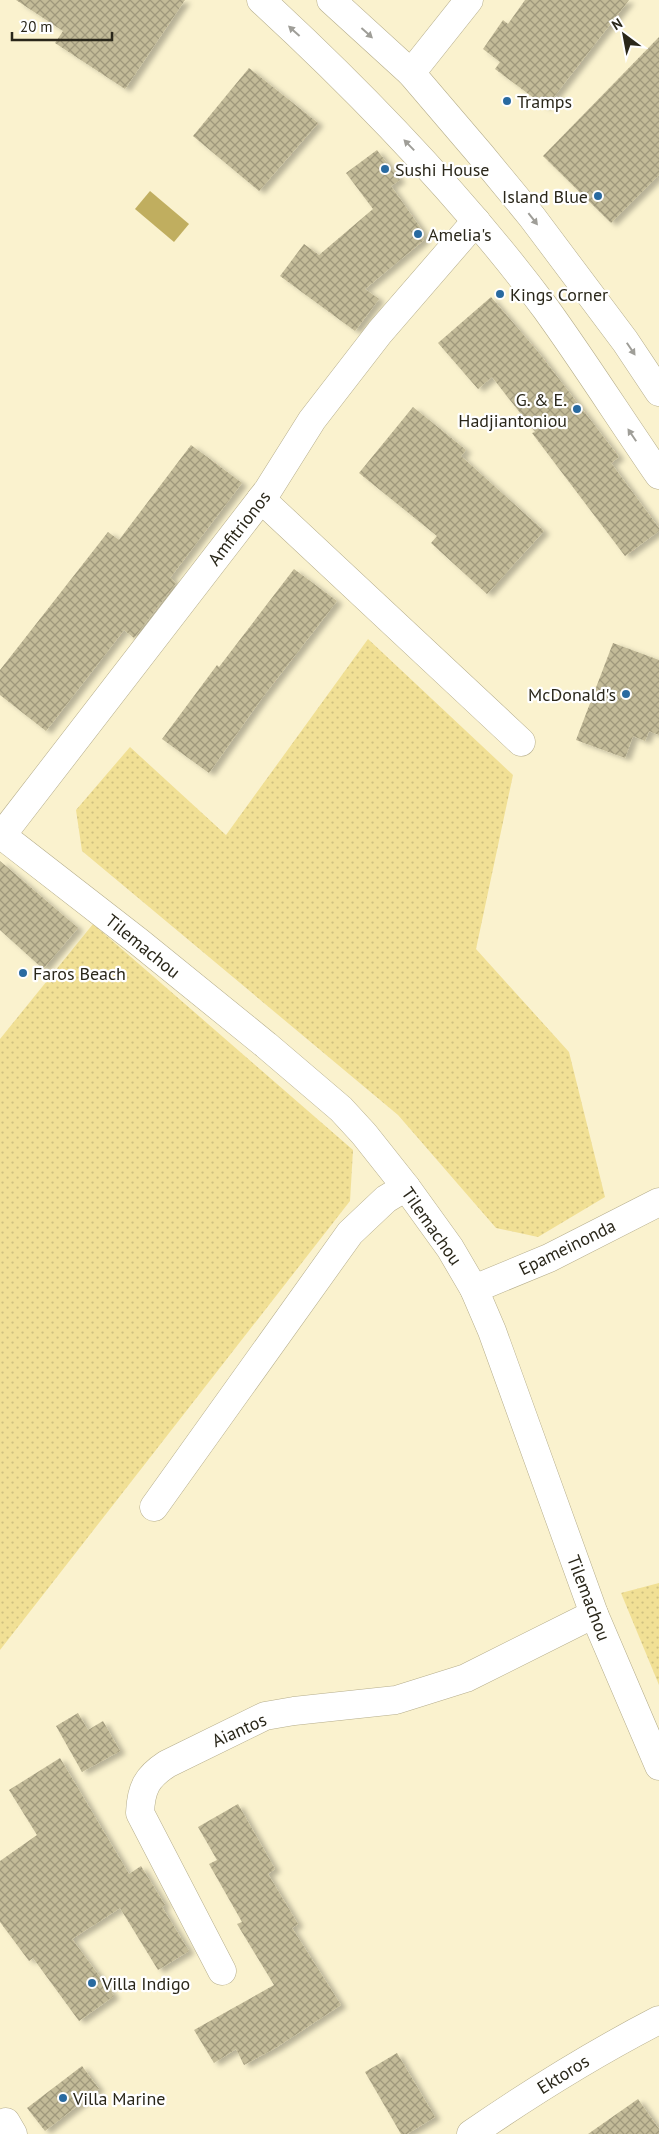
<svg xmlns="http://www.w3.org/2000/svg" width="659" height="2134" font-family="'PT Sans',sans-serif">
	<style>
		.green { fill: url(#green-dots) }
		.water { fill: #c0ae5f }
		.building { fill: url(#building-cross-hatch); filter: url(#shadow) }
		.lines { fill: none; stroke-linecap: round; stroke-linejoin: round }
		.minor-casing { stroke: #b5ad8b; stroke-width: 29 }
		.major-casing { stroke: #b5ad8b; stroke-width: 29 }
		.minor { stroke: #fff; stroke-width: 28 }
		.major { stroke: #fff; stroke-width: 28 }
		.oneway { fill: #9f9e98 }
		.poi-dot { fill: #296aa0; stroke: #fff; stroke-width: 2 }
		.labels { text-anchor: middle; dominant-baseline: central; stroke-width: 4.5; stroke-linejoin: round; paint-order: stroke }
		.poi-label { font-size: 18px; fill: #2a271a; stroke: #fff; text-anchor: start }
		.street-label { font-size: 18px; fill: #2a271a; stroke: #fff }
	</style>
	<defs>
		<pattern id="green-dots" width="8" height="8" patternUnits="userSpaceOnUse" patternTransform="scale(1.25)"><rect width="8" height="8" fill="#f1e095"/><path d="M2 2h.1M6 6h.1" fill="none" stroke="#cfc080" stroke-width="1.8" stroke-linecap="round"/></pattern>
		<pattern id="building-cross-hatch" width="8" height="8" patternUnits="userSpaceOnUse" patternTransform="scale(1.25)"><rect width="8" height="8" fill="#c3bb98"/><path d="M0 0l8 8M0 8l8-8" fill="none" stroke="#9f987b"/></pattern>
		<filter id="shadow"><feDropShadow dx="5.5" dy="3" stdDeviation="2.5" flood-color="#0004"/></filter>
	</defs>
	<rect width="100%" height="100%" fill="#faf2ce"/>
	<!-- green -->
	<g class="green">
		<path d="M368,639L513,775L476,949L569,1052L605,1197L538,1237L496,1228L398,1115L82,851L76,810L130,747L226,835Z"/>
		<path d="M93,924L353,1150L350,1201L0,1650V1039Z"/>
		<path d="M659,1583V1685L621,1593Z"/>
	</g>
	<!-- water -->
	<path class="water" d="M150,191L189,224L174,242L135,209Z"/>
	<!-- building -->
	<g class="building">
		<path d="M16,0H185L125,89L55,43L63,31Z"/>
		<path d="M525,0H629L546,107L495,69L500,62L483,49L503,20L508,24Z"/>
		<path d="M659,37V175L611,223L543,156Z"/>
		<path d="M249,68L318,123L259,191L193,136Z"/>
		<path d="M377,150L400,180L391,186L422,230L424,240L365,289L379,299L355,331L280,276L304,244L319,255L373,209L346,173Z"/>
		<path d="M491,297L539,353L619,457L611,463L659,528V531L625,556L532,433L535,432L492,377L478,389L438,343Z"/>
		<path d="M413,407L466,450L461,456L544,531L487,594L431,543L437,536L359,473Z"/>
		<path d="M191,445L242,483L170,578L176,583L134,638L124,630L46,731L0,695V670L108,532L119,540Z"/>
		<path d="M294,569L337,601L262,698L209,773L162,739L217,665L219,667Z"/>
		<path d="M613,643L659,660V735L649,731L645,741L633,736L625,758L576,740Z"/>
		<path d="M0,861L78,928L43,969L0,930Z"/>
		<path d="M78,1713L88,1730L103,1721L120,1751L82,1772L56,1726Z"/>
		<path d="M60,1758L129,1874L141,1866L165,1905L162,1907L189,1951L158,1970L120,1908L72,1939L114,1996L79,2021L33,1958L29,1961L0,1922V1861L37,1835L9,1790Z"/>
		<path d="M238,1804L275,1869L268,1874L298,1924L292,1928L341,2005L277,2047L244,2065L236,2049L214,2063L194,2030L274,1985L237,1924L242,1922L209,1864L217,1860L198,1827Z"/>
		<path d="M397,2053L435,2117L407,2134H401L365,2072Z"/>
		<path d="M82,2066L99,2089L45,2131L27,2108Z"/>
		<path d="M638,2099L659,2129V2134H588Z"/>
	</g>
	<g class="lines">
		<defs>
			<g id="minor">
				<path d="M411,73L469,0"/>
				<path d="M261,499L521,742"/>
				<path d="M0,834L139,942L266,1045L341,1109L364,1134L406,1187L450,1248L474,1289L492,1331L594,1614L659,1766"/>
				<path d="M2,835L268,490L312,420L380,332L476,221"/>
				<path d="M474,1289L549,1258L659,1202"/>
				<path d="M154,1507L350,1233L386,1199L406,1187"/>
				<path d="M222,1971L140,1813C141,1788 147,1777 167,1764L265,1716L294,1711L396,1700L466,1678L594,1614"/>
				<path d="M6,2122L13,2134"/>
				<path d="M471,2134C532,2092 593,2054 659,2020"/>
			</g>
			<g id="major">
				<path d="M261,0C364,95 462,196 546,309C585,363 621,420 659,475"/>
				<path d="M331,0L411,73L481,155L532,217L625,341L659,392"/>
			</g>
		</defs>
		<!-- minor casing -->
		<use href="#minor" class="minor-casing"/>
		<!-- major casing -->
		<use href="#major" class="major-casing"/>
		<!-- minor -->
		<use href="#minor" class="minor"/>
		<!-- major -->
		<use href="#major" class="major"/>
	</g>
	<!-- one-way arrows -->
	<defs><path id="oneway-solid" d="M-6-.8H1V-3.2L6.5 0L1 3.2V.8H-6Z" transform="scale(1.25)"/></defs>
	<g class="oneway">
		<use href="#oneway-solid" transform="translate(294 31) rotate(-138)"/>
		<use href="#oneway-solid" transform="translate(367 33) rotate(42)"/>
		<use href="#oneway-solid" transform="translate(409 145) rotate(-134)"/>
		<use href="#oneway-solid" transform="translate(533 219) rotate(52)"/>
		<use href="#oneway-solid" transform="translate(631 349) rotate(56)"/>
		<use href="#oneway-solid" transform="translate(632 435) rotate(-124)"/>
	</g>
	<!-- markers -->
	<g class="poi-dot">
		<circle cx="507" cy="101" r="5"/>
		<circle cx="385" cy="169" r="5"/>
		<circle cx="598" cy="196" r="5"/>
		<circle cx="418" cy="234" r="5"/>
		<circle cx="500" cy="294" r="5"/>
		<circle cx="577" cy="409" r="5"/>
		<circle cx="626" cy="694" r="5"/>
		<circle cx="23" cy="973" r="5"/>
		<circle cx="92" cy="1983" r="5"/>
		<circle cx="63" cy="2098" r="5"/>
	</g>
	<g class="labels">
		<!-- poi labels -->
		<g class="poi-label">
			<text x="517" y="101">Tramps</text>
			<text x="395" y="169">Sushi House</text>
			<text x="588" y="196" text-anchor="end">Island Blue</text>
			<text x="428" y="234">Amelia's</text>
			<text x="510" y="294">Kings Corner</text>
			<text x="567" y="399" text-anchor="end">G. &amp; E.<tspan x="567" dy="21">Hadjiantoniou</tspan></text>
			<text x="616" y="694" text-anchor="end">McDonald's</text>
			<text x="33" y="973">Faros Beach</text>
			<text x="102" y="1983">Villa Indigo</text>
			<text x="73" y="2098">Villa Marine</text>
		</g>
		<!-- street labels -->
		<g class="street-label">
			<text transform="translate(239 528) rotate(-52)">Amfitrionos</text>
			<text transform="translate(143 946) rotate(39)">Tilemachou</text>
			<text transform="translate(432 1226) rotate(55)">Tilemachou</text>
			<text transform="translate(567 1247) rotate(-26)">Epameinonda</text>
			<text transform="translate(589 1598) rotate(69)">Tilemachou</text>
			<text transform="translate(239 1730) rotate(-24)">Aiantos</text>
			<text transform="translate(563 2074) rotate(-32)">Ektoros</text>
		</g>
	</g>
	<!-- north arrow -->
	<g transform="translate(624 35) rotate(328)" stroke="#ffffff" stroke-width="4" paint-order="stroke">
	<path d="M0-4L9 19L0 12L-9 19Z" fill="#2a271a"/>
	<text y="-8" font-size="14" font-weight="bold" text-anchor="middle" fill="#2a271a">N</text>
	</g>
	<!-- scale -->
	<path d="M12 32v8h100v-8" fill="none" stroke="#2a271a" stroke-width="2.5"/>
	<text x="20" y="32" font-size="15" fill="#2a271a" stroke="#ffffff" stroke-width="4" paint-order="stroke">20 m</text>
</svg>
